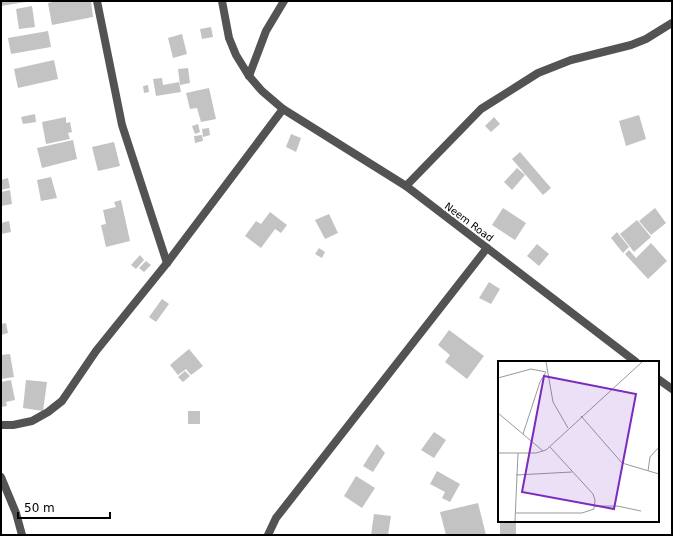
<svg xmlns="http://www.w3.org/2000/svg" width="673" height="536" font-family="'DejaVu Sans',sans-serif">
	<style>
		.building { fill: #c3c3c3 }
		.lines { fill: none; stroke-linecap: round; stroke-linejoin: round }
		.street { stroke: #535353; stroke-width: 8 }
		.labels { text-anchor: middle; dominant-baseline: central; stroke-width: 4; stroke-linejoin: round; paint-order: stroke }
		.street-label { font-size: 10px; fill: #000; stroke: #fff }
		.inset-road { fill: none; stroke: #999; stroke-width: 1 }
		.view { fill: #7b2cbf; fill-opacity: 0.15; stroke: #7b2cbf; stroke-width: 2 }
		.inset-edge { fill: none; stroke: #000; stroke-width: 2 }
	</style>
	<rect width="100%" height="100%" fill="#fff"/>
	<!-- building -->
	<g class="building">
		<path d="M1,1H25V2L1,6Z"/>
		<path d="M57,1H91L93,17L52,25L48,3Z"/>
		<path d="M32,6L35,27L19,29L16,9Z"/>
		<path d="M211,27L213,37L202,39L200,29Z"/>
		<path d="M48,31L51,47L11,54L8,38Z"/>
		<path d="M182,34L187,54L173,58L168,38Z"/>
		<path d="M54,60L58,79L18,88L14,69Z"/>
		<path d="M188,68L190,83L180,85L178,69Z"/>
		<path d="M162,78L163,85L179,82L181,92L156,96L153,79Z"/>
		<path d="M148,85L149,92L144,93L143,86Z"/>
		<path d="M209,88L216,119L201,122L197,108L190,109L186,93Z"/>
		<path d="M35,114L36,122L23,124L21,117Z"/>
		<path d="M639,115L646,139L626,146L619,121Z"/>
		<path d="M66,117V123L70,122L72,132L68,133L70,139L46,144L42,122Z"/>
		<path d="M494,117L500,124L491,132L485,126Z"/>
		<path d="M198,124L200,132L195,134L192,126Z"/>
		<path d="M209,128L210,135L203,137L202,129Z"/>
		<path d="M291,134L301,138L296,152L286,147Z"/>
		<path d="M202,135L203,141L195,143L194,136Z"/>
		<path d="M73,140L77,159L42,168L37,148Z"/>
		<path d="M114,142L120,166L98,171L92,147Z"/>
		<path d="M520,152L551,188L543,195L512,159Z"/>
		<path d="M517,168L525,175L512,190L504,182Z"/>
		<path d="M51,177L57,198L41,201L37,180Z"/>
		<path d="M8,178L10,188L1,190V180Z"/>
		<path d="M10,190L12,204L1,206V192Z"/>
		<path d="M121,200L130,241L106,247L101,225L106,224L103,210L116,207L114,202Z"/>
		<path d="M503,208L526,223L515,240L492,225Z"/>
		<path d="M655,208L666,223L651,235L639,221Z"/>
		<path d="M270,212L287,225L281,233L275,229L261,248L245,236L256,221L261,224Z"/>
		<path d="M329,214L338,233L325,239L315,220Z"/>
		<path d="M637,220L651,237L634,252L620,234Z"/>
		<path d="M9,221L11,232L1,234V223Z"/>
		<path d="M617,232L629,247L623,253L611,238Z"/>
		<path d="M651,243L667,261L648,279L625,254L629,250L636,258Z"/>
		<path d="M537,244L549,254L539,266L527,256Z"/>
		<path d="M319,248L325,252L322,258L315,254Z"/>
		<path d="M140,255L144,260L136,269L131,265Z"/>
		<path d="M146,261L151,265L144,272L139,268Z"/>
		<path d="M489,282L500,289L491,304L479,298Z"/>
		<path d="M162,299L169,304L156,322L149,317Z"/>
		<path d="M6,323L8,333L1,335V324Z"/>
		<path d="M449,330L484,356L467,379L445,362L450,355L438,345Z"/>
		<path d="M189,349L203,366L191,375L186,369L178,375L170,365Z"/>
		<path d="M10,354L14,377L1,379V355Z"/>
		<path d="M185,371L190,376L183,382L178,377Z"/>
		<path d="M11,380L15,400L6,402L7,406L1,407V382Z"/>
		<path d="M26,380L47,382L43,411L23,408Z"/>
		<rect x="188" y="411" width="12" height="13"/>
		<path d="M434,432L446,440L434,458L421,450Z"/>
		<path d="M377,444L385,453L373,472L363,466Z"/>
		<path d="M437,471L460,484L450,502L442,498L445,492L430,484Z"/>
		<path d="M356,476L375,488L362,508L344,496Z"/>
		<path d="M478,503L486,535H446L440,512Z"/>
		<path d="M374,514L391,516L388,535H371Z"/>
		<rect x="500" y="521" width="16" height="14"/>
	</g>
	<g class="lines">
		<!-- street -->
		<g class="street">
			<path d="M97,1L122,125L167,263"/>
			<path d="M222,1L229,38L236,55L249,76L262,91L283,109L406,186L636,362"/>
			<path d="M249,76L266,31L284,1"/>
			<path d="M406,186L481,109L538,73L571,60L631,45L646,39L672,23"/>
			<path d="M658,379L672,389"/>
			<path d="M1,425H13L32,421L48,412L62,401L96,351L167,263L283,109"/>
			<path d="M1,477L16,513L22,535"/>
			<path d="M268,535L276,518L287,504L487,248"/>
		</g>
	</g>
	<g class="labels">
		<!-- street labels -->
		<g class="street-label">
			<text transform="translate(469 222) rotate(37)">Neem Road</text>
		</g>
	</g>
	<!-- overview -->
	<g transform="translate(498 361)">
		<rect width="161" height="161" fill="#fff"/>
		<path class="inset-road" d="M48,1L55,41L70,67M0,17L33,8L48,11M0,52L45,90M83,55L124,102L161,113M25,73L42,21L48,11M0,92H38L48,89L144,1M150,110L152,96L161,86M18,114L74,111M97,145H119L143,150M18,152H84L96,148L97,139L95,133L52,86M17,160L20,92"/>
		<path class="view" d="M46,15L138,33L116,148L24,131Z"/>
		<rect width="161" height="161" class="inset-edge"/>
	</g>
	<!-- border -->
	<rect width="673" height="536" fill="none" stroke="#000000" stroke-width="4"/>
	<!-- scale -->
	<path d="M18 512v6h92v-6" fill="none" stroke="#000000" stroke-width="2"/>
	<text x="24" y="512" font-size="12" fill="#000000" stroke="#ffffff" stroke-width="3" paint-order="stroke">50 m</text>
</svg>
